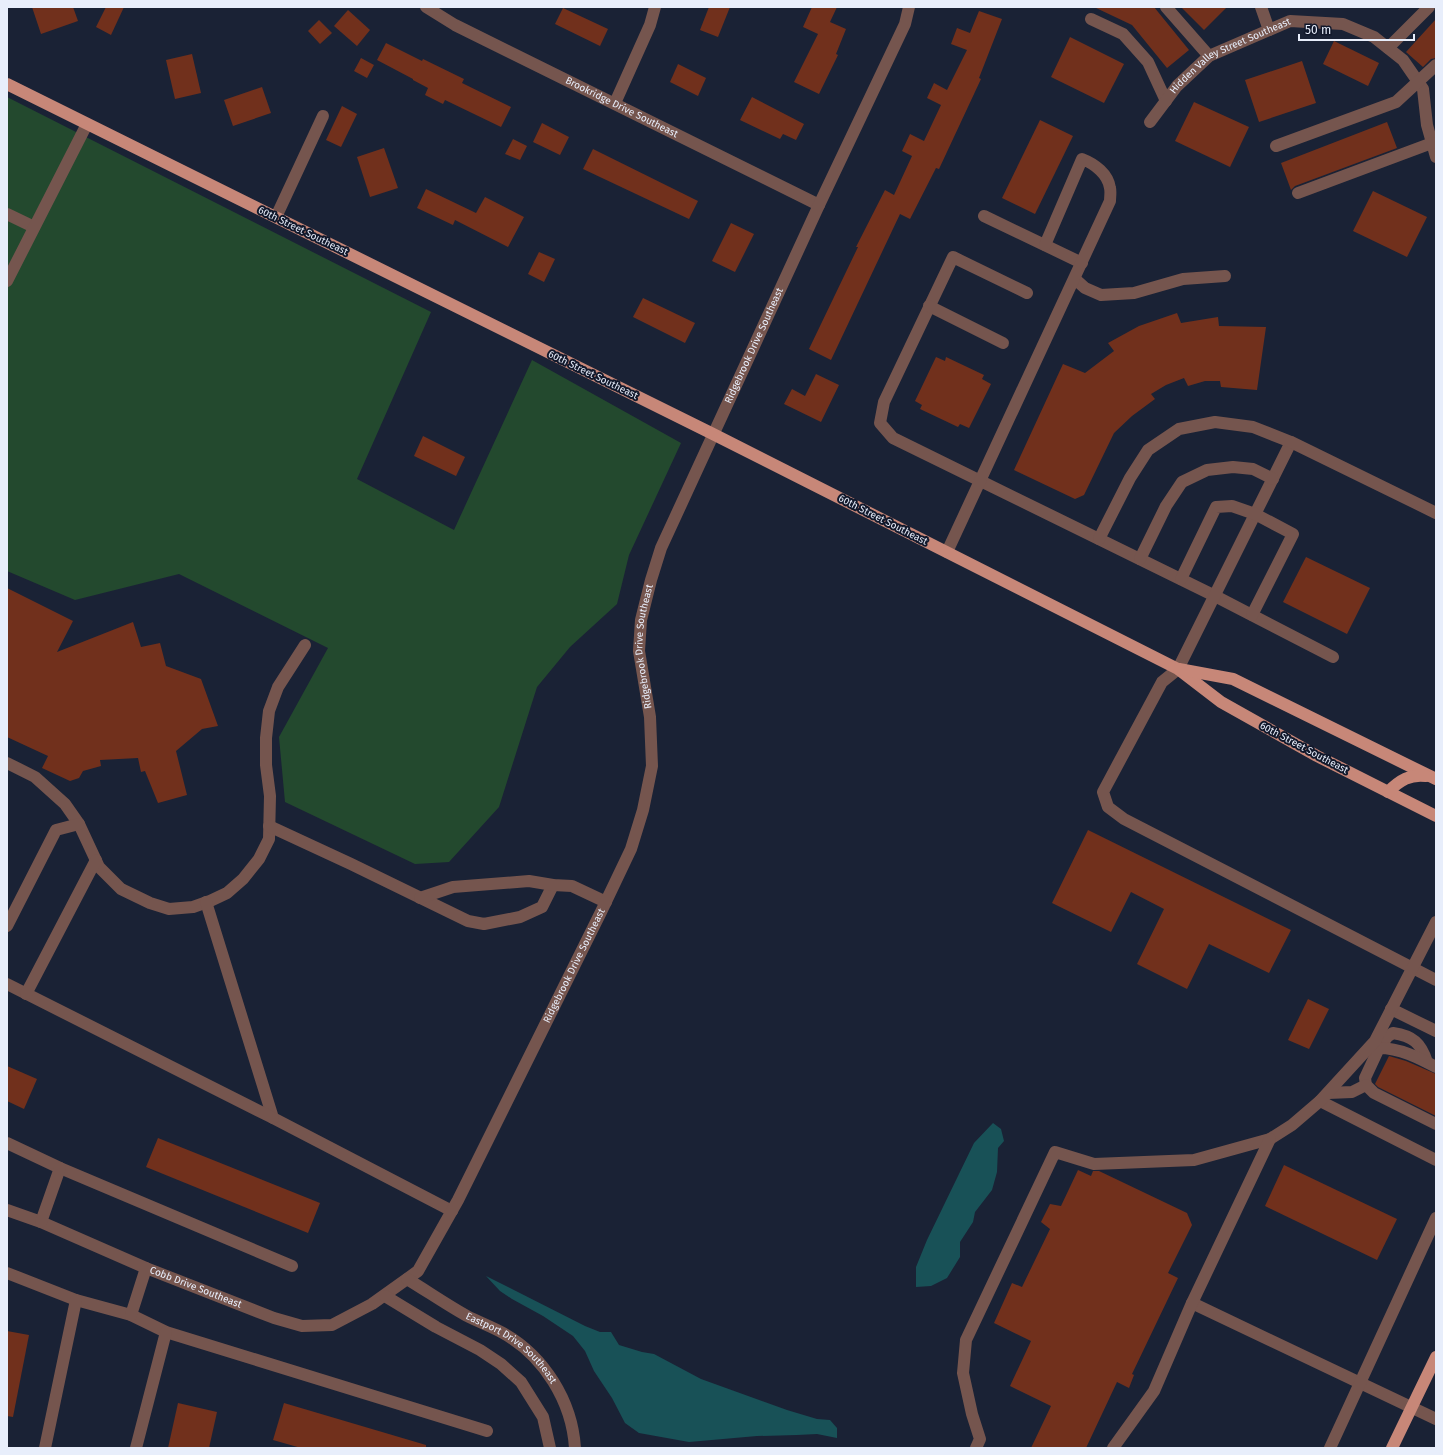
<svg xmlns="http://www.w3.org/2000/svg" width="1443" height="1455" font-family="'Fira Sans',sans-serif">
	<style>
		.green { fill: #23492e }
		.water { fill: #185157 }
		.building { fill: #71301c }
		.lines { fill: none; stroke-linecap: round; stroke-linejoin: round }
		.minor { stroke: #75554e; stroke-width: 12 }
		.major { stroke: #c78778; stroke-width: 12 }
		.labels { text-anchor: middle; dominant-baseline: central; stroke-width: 4; stroke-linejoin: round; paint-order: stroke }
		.street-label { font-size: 10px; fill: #e8eefb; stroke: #11182b }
	</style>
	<rect width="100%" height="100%" fill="#1a2235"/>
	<!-- green -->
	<path class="green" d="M7,97L431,312L357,479L454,530L532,360L681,443L629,555L617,604L570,647L537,687L499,807L449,862L415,864L285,802L279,737L328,648L179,574L75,600L7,571Z"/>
	<!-- water -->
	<g class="water">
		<path d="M993,1123L1001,1129L1004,1141L998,1148L997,1172L992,1190L975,1212L973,1222L960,1242V1257L947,1278L931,1286L916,1287V1267L927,1240L974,1143Z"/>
		<path d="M486,1276L585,1326L600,1332H611L619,1345L642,1352L654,1354L701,1379L787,1410L817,1419L830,1420L837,1428V1438L817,1434L797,1435L757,1436L689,1442L639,1433L625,1423L612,1398L594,1371L585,1351L573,1336L543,1316L512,1299L500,1291Z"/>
	</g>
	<!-- building -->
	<g class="building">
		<path d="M32,7H73L78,21L41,34Z"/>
		<path d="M106,7H124L111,35L96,27Z"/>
		<path d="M709,7H730L718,37L700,30Z"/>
		<path d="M812,7H837L830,22L846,29L836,54L838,55L819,94L794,82L818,34L803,27Z"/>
		<path d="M1094,7H1154L1189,50L1167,68L1132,25Z"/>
		<path d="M1181,7H1227L1204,30Z"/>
		<path d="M563,8L608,29L600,46L555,24Z"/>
		<path d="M348,10L370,30L357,46L334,26Z"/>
		<path d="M979,11L1002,19L979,78L981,79L939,169L936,168L910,219L900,214L831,360L809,349L858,247H856L885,190L894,195L912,156L902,151L910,134L924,141L941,105L927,98L934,83L947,90L967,50L951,44L957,28L970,33Z"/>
		<path d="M1436,19V58L1431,59L1423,67L1406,52Z"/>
		<path d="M319,20L332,33L320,44L308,31Z"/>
		<path d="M1070,37L1124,64L1104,103L1051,77Z"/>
		<path d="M1334,41L1379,63L1368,86L1323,64Z"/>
		<path d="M386,43L422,61L423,59L464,79L462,83L511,107L501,127L445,100L443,104L425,95L428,88L413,80V79L377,60Z"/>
		<path d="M192,54L201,93L175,99L166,60Z"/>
		<path d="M361,58L374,65L367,78L354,71Z"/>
		<path d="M1302,61L1316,103L1259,122L1245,80Z"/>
		<path d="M678,64L706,78L698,96L670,82Z"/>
		<path d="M262,87L271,113L233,126L224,100Z"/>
		<path d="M752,97L804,124L796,140L783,134L780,139L740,120Z"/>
		<path d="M1194,102L1249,127L1230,167L1175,141Z"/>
		<path d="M342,106L357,114L341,147L326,140Z"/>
		<path d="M1040,120L1073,136L1035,214L1002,198Z"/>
		<path d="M1387,122L1397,148L1295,186L1291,190L1281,163Z"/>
		<path d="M542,123L569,137L560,155L533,142Z"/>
		<path d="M513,139L527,146L520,160L505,154Z"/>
		<path d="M384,148L398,188L370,197L357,157Z"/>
		<path d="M593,149L698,201L689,219L583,169Z"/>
		<path d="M426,189L476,213L485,197L524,217L508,247L455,220L453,225L417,208Z"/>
		<path d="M1373,191L1427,217L1407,257L1353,231Z"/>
		<path d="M731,223L754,234L735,272L712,261Z"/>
		<path d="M539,252L555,259L544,282L528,274Z"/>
		<path d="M643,298L695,323L685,343L633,317Z"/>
		<path d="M1177,313L1181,323L1218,317L1219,326L1266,327L1257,390L1221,387L1220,381H1205L1188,386L1184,378L1166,385L1151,394L1155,399L1132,416L1114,433L1084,495L1075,499L1014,470L1063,364L1085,373L1114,351L1108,343L1139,326Z"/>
		<path d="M936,357L945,361L946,357L984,375L982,379L991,384L969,428L960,424L958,427L920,409L922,405L915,401Z"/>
		<path d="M816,374L839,385L821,422L784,404L792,389L805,396Z"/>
		<path d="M423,436L465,457L456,476L414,456Z"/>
		<path d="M1306,557L1370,588L1347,634L1283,602Z"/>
		<path d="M7,588L73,621L57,652L133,622L141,647L160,643L166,666L201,679L218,726L202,729L176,751L187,795L158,803L145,771L141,772L138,758L100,760L101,766L83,771L79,778L70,781L42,768L48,756L7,737Z"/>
		<path d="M1088,830L1291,930L1269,973L1209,944L1187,989L1137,964L1164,909L1131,892L1111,932L1052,903Z"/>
		<path d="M1308,999L1329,1009L1309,1049L1288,1040Z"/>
		<path d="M1389,1056L1406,1061L1436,1074V1116L1378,1087L1375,1084Z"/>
		<path d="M7,1066L37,1079L24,1109L7,1101Z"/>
		<path d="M158,1138L320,1203L308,1233L146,1167Z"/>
		<path d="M1284,1165L1397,1219L1377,1260L1265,1206Z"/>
		<path d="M1078,1170L1091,1176L1093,1171H1099L1187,1213L1192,1225L1168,1273L1178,1278L1132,1374L1134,1375L1129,1388L1117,1382L1086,1448H1031L1051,1406L1010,1386L1031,1341L994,1323L1012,1283L1022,1287L1050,1229L1041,1222L1050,1204L1061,1206Z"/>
		<path d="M7,1331L29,1335L13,1417L7,1416Z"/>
		<path d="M178,1403L217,1412L209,1448H168Z"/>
		<path d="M284,1403L426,1445V1448H301L273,1440Z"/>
	</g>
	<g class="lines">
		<!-- minor -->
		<g class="minor">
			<path id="s1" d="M426,7L455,25L819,205"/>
			<path d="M1166,7L1209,56"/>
			<path d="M1261,7L1269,30"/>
			<path d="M1091,19L1123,34L1148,62L1166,101"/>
			<path d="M1388,48L1429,7"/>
			<path d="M615,103L650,25L655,7"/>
			<path id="s2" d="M1150,122L1177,86L1209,56L1290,21L1343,24L1374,37L1403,60L1423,89L1427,125L1436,157"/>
			<path d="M1276,146L1396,102L1436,65"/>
			<path d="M1298,193L1432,143"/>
			<path d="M7,214L34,227"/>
			<path d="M984,216L1082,263"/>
			<path d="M276,217L323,116"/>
			<path d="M1075,279L1085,288L1101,295L1134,293L1183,279L1225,276"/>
			<path d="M7,281L87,124"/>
			<path d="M1027,293L953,257L884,402L880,423L893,438L1215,596L1333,657"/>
			<path d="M929,306L1003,343"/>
			<path d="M1291,442L1178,669L1162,682L1103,792L1108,807L1124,819L1436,980"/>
			<path d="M1099,539L1130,478L1148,450L1179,429L1215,422L1253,427L1291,442L1436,513"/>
			<path d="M947,552L1110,201C1110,197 1111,192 1110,188C1108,174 1095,164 1082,159L1045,245"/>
			<path d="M1140,559L1166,506L1182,482L1207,470L1233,467L1253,469L1273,479"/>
			<path d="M1181,579L1216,507L1232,506L1255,514L1293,534L1252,615"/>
			<path d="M7,763L35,777L65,804L79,824L99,867L121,889L150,903L169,909L193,907L210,901L227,893L243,879L259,859L269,839L270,796L266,765V738L269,711L278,687L305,645"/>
			<path d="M269,826L351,864L468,921L484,924L520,917L542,907L553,885"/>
			<path d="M420,898L453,887L529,881L553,885L572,886L606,902"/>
			<path d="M206,902L273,1118L452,1211"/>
			<path d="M7,926L56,830L79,824"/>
			<path d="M7,984L273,1118"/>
			<path d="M26,994L96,860"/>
			<path d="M1391,1009L1436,1031"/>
			<path d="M1379,1048L1388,1036L1393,1033C1413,1036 1421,1043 1427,1062"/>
			<path d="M1436,1067C1419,1058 1400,1048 1379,1048L1365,1078L1366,1085L1374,1093L1436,1124"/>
			<path d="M1328,1093L1352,1092L1366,1085"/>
			<path d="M1320,1101L1436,1160"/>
			<path d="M7,1143L60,1168L292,1266"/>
			<path id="s3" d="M7,1210L41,1222L146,1268L274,1318L302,1326L332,1325L372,1304L418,1271L458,1200L601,912L631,849L643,810L652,766L650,717L639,651L641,620L651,580L661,548L819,205L905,24L909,7"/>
			<path d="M41,1222L60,1168"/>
			<path d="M7,1273L76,1300L131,1315L166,1332L487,1431"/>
			<path id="s4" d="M407,1279C427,1291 447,1305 467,1316C479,1322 492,1327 503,1333C544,1356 572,1401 575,1448"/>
			<path d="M385,1296L436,1327L480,1350L501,1364L521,1382L543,1417L550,1448"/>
			<path d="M1192,1303L1436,1419"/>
			<path d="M131,1315L146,1268"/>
			<path d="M45,1448L76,1300"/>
			<path d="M136,1448L166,1332"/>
			<path d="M976,1448L980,1439L972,1414L963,1373L966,1340L1055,1152L1094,1164L1194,1160L1270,1139L1292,1125L1320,1101L1375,1041L1436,922"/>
			<path d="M1113,1448L1154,1391L1192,1303L1270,1139"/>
			<path d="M1330,1448L1436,1218"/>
		</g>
		<!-- major -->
		<g class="major">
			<path d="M7,84L713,434L1178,669L1221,702L1317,756L1436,816"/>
			<path d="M1179,669L1233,679L1436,779"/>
			<path d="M1388,792C1400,780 1410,774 1426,776"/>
			<path d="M1392,1448L1436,1357"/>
		</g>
	</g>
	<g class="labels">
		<!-- street labels -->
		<g class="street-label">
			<text stroke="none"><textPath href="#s2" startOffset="107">Hidden Valley Street Southeast</textPath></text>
			<text stroke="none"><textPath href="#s1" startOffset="220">Brookridge Drive Southeast</textPath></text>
			<text transform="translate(303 231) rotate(26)">60th Street Southeast</text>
			<text stroke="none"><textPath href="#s3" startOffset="1452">Ridgebrook Drive Southeast</textPath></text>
			<text transform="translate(593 375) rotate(26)">60th Street Southeast</text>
			<text transform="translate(883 520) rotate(27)">60th Street Southeast</text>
			<text stroke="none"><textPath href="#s3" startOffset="1128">Ridgebrook Drive Southeast</textPath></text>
			<text transform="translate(1304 748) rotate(28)">60th Street Southeast</text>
			<text stroke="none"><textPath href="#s3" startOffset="792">Ridgebrook Drive Southeast</textPath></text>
			<text stroke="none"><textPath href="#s3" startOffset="204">Cobb Drive Southeast</textPath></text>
			<text stroke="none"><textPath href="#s4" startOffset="126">Eastport Drive Southeast</textPath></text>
		</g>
	</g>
	<!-- border -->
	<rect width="1443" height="1455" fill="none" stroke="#e8eefb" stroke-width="16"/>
	<!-- scale -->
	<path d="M1299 34v6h115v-6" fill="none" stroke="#e8eefb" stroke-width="2"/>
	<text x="1305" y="34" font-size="12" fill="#e8eefb" stroke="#11182b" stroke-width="3" paint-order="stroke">50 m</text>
</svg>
